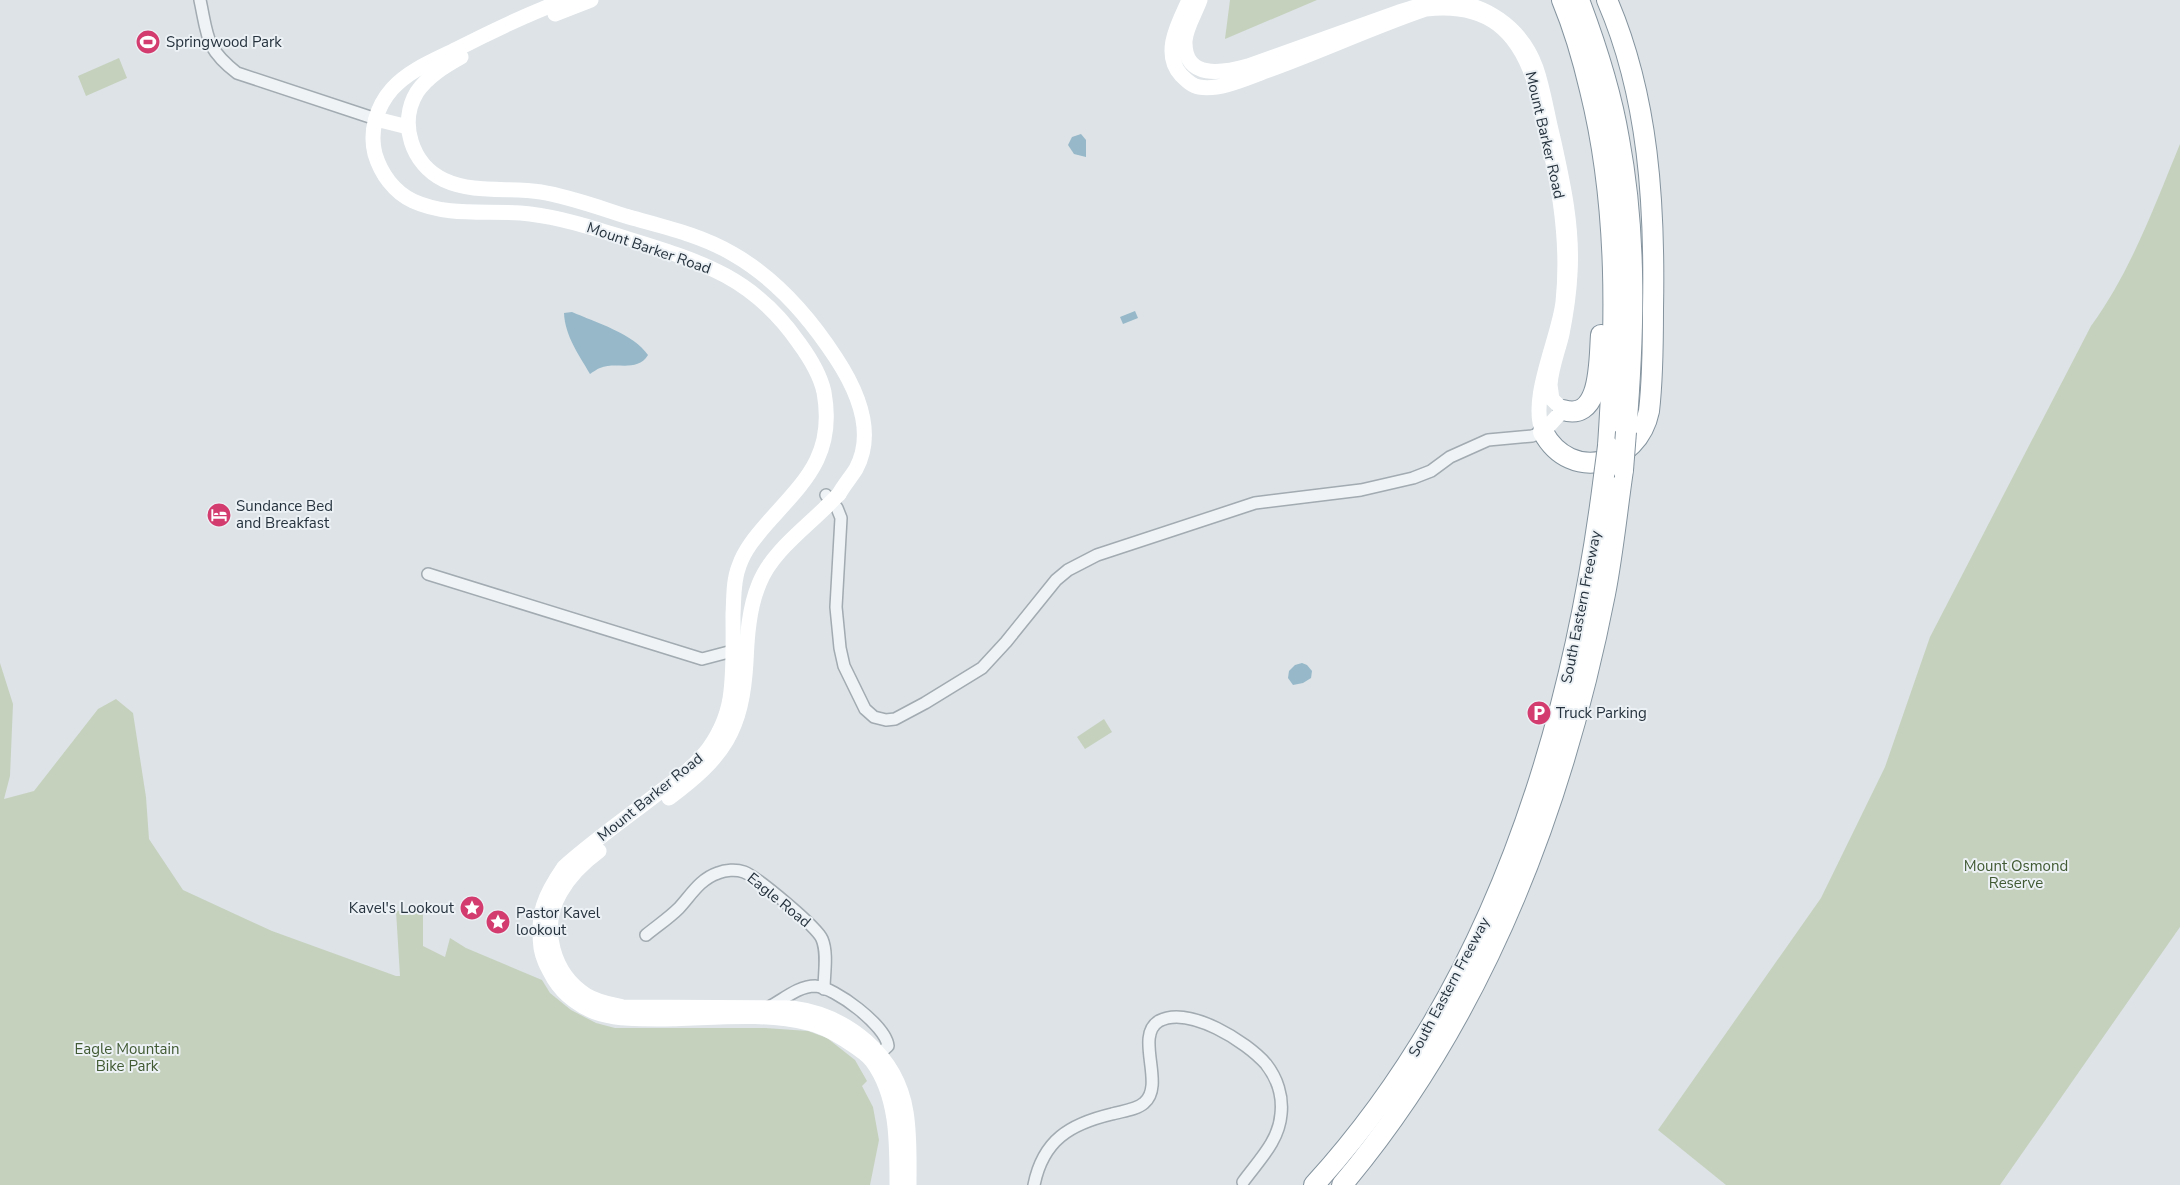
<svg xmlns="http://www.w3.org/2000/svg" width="2180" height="1185" font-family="'Nunito Sans',sans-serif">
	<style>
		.green { fill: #c6d1bd }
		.water { fill: #96b8c9 }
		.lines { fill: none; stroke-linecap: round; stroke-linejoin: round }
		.minor-casing { stroke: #a2abb1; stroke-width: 14 }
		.motorway-casing { stroke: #84939e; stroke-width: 22 }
		.minor { stroke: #eff3f5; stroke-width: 11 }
		.secondary { stroke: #fff; stroke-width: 15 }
		.motorway { stroke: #fff; stroke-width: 20 }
		.motorway-bridge-casing { stroke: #84939e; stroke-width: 22; stroke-linecap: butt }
		.secondary-bridge { stroke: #fff; stroke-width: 15 }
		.motorway-bridge { stroke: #fff; stroke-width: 20 }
		.labels { text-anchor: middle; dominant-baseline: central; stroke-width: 4; stroke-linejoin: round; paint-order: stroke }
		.poi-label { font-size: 15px; fill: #26333e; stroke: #ecf1f5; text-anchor: start }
		.street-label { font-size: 15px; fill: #26333e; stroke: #ecf1f5 }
		.park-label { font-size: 15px; fill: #415a33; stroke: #ecf1f5 }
	</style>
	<rect width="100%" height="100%" fill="#dde3e7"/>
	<!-- green -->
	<g class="green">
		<path d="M1230,0H1317L1225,39Z"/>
		<path d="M119,58L127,78L86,96L78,76Z"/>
		<path d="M2180,144V927L2000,1185H1726L1658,1130L1821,898L1885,767L1930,637L2091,326C2131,271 2154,207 2180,144Z"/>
		<path d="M0,663L13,704L10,776L4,799L34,791L98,709L116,699L133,713L146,797L149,839L183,890L272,931L396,976H400L396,911L423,910V946L445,957L450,938L466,948L542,980L550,993L571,1010L596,1023L615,1028H765L808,1031L827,1038L855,1060L867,1081L862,1086L873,1107L879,1140L870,1185H0Z"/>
		<path d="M1104,719L1112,732L1085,749L1077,737Z"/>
	</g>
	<!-- water -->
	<g class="water">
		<path d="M1081,134L1086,140V157L1074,154L1068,145L1072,137Z"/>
		<path d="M1135,311L1138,318L1123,324L1120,317Z"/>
		<path d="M572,312C595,322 634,334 648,355C637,373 616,361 600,368C597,369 593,372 590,374C579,355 565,336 564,313Z"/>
		<path d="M1302,663L1307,665L1312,671L1311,678L1303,683L1293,685L1288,678L1289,671L1295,665Z"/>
	</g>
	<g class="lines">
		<defs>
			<g id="minor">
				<path d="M200,0C208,37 205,48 237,73L376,119"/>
				<path d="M826,495L837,508L841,518L836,607L840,648L844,666L865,709L874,717L886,720L895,719L925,703L982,668L1006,642L1056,580L1068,570L1097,555L1255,503L1361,490L1413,478L1431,471L1450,457L1488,440L1532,436L1543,432"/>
				<path d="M428,574L702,659L740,649"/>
				<path d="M646,935C657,926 669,918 679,908C691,895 700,879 718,873C725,870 736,869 744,872C757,877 817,927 822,939C828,953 824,974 824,989"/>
				<path d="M769,1007C783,1000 798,986 815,986C835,987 886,1026 888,1046L873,1060"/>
				<path d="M1034,1185C1043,1140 1070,1124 1112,1114C1122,1111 1136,1110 1144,1103C1166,1085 1134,1036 1159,1021C1189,1005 1247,1042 1266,1064C1277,1078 1283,1096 1281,1114C1279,1141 1259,1160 1243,1182"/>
			</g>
			<g id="motorway">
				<path d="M1562,0C1574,29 1583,60 1590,90C1619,207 1616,327 1608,446"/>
				<path d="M1579,0C1596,45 1611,91 1619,139C1637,236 1634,334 1626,432"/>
				<path d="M1563,410C1602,422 1599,359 1601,335"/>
				<path d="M1543,432C1571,484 1638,465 1649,411C1653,377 1653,343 1653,309C1655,205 1649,97 1607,0"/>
				<path d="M1314,1185C1491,991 1572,732 1604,476"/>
				<path d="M1342,1185C1484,1016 1563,808 1605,594C1613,553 1617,511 1623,470"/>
			</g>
		</defs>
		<!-- minor casing -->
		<use href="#minor" class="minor-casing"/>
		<!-- motorway casing -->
		<use href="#motorway" class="motorway-casing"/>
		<!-- minor -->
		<use href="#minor" class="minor"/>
		<!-- secondary -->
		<g class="secondary">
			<path d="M565,0C528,14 492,31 457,49C435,60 409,70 392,89C377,106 369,131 375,154C381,174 394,192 413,201C450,218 492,209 530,214C563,218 593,228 625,238C699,261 753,276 799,343C810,358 820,374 824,392C835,453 807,479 770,520C758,534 745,548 739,566C733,581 734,598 733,614C733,639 734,665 731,691C729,712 721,731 709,748C695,767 675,780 657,794C626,818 593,841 564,867C544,896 537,913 541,948C543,960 548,968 554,979C564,995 582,1009 601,1014C619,1019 639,1019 658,1019C707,1019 760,1011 808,1023C822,1026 834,1033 845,1040C854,1046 866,1053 872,1061C898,1096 897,1144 897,1185"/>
			<path d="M1189,0C1179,22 1161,53 1181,75C1186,80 1192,86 1199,87C1221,91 1249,77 1269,70C1322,51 1373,27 1426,9C1487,2 1519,30 1536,87C1553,160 1571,226 1563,302C1559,338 1528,400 1543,432L1563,410L1552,399L1550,385C1551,368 1558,351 1562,334C1566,314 1569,294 1570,274C1573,227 1563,183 1553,138C1547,115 1544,91 1536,68C1522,28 1483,0 1440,2C1425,3 1413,8 1399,12L1248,66C1223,73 1184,80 1185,41C1186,27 1196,12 1200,0"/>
			<path d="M555,14L591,0"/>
			<path d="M461,57C445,66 428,76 417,92C398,123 412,165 444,180C474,194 509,187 541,192C571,197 600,208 629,217C664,227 701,235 733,254C775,278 810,318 836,358C857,390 876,432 856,469C851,477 844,485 839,494"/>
			<path d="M376,119L408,127"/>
			<path d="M669,798C724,757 742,731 746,662C747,637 749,608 759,584C771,553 803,530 826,507"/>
			<path d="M599,851C584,862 569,877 560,893C540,928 553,974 586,995C597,1002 610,1004 623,1007L792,1008C847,1015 897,1055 906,1112C910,1136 909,1161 909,1185"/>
		</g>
		<!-- motorway -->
		<use href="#motorway" class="motorway"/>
		<defs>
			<g id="motorway-bridge">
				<path d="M1623,470L1626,432"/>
				<path d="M1604,476L1608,446"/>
			</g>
		</defs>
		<!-- motorway-bridge casing -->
		<use href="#motorway-bridge" class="motorway-bridge-casing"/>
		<!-- secondary-bridge -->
		<path class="secondary-bridge" d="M826,507L839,494"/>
		<!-- motorway-bridge -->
		<use href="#motorway-bridge" class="motorway-bridge"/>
	</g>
	<!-- icons -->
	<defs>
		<symbol id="stadium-disc" viewBox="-11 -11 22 22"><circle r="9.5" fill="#d23c6e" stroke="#ecf1f5"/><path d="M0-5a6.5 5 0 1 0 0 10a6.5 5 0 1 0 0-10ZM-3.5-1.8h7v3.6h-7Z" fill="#fff"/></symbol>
		<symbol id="hotel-disc" viewBox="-11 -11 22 22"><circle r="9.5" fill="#d23c6e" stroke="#ecf1f5"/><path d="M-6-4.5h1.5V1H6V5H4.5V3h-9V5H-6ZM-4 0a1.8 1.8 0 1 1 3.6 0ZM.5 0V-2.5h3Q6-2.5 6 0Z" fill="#fff"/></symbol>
		<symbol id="parking-disc" viewBox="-11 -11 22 22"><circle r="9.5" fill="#d23c6e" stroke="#ecf1f5"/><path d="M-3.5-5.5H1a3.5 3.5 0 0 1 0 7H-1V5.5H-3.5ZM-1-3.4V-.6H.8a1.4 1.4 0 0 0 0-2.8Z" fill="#fff"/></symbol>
		<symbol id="sight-disc" viewBox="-11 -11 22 22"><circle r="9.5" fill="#d23c6e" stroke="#ecf1f5"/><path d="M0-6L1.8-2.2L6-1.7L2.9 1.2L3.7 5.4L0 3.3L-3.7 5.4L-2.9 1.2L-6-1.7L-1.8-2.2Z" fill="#fff"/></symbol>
	</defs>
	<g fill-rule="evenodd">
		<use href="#stadium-disc" x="134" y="28" width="28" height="28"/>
		<use href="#hotel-disc" x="205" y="501" width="28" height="28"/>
		<use href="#parking-disc" x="1525" y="699" width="28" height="28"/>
		<use href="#sight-disc" x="458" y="894" width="28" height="28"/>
		<use href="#sight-disc" x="484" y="908" width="28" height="28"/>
	</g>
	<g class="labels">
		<!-- poi labels -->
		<g class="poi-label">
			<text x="166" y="42">Springwood Park</text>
			<text x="236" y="506">Sundance Bed<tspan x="236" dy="17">and Breakfast</tspan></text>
			<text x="1556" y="713">Truck Parking</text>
			<text x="454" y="908" text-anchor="end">Kavel's Lookout</text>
			<text x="516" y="913">Pastor Kavel<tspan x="516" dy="17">lookout</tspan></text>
		</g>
		<!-- street labels -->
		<g class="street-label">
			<text transform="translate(1545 135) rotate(77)">Mount Barker Road</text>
			<text transform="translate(649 248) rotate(19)">Mount Barker Road</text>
			<text transform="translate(1581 607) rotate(-79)">South Eastern Freeway</text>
			<text transform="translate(650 797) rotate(-39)">Mount Barker Road</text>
			<text transform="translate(779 900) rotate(39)">Eagle Road</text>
			<text transform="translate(1449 987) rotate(-62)">South Eastern Freeway</text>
		</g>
		<!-- park labels -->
		<g class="park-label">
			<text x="2016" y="866">Mount Osmond<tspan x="2016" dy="17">Reserve</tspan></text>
			<text x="127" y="1049">Eagle Mountain<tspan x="127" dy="17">Bike Park</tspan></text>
		</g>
	</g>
</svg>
